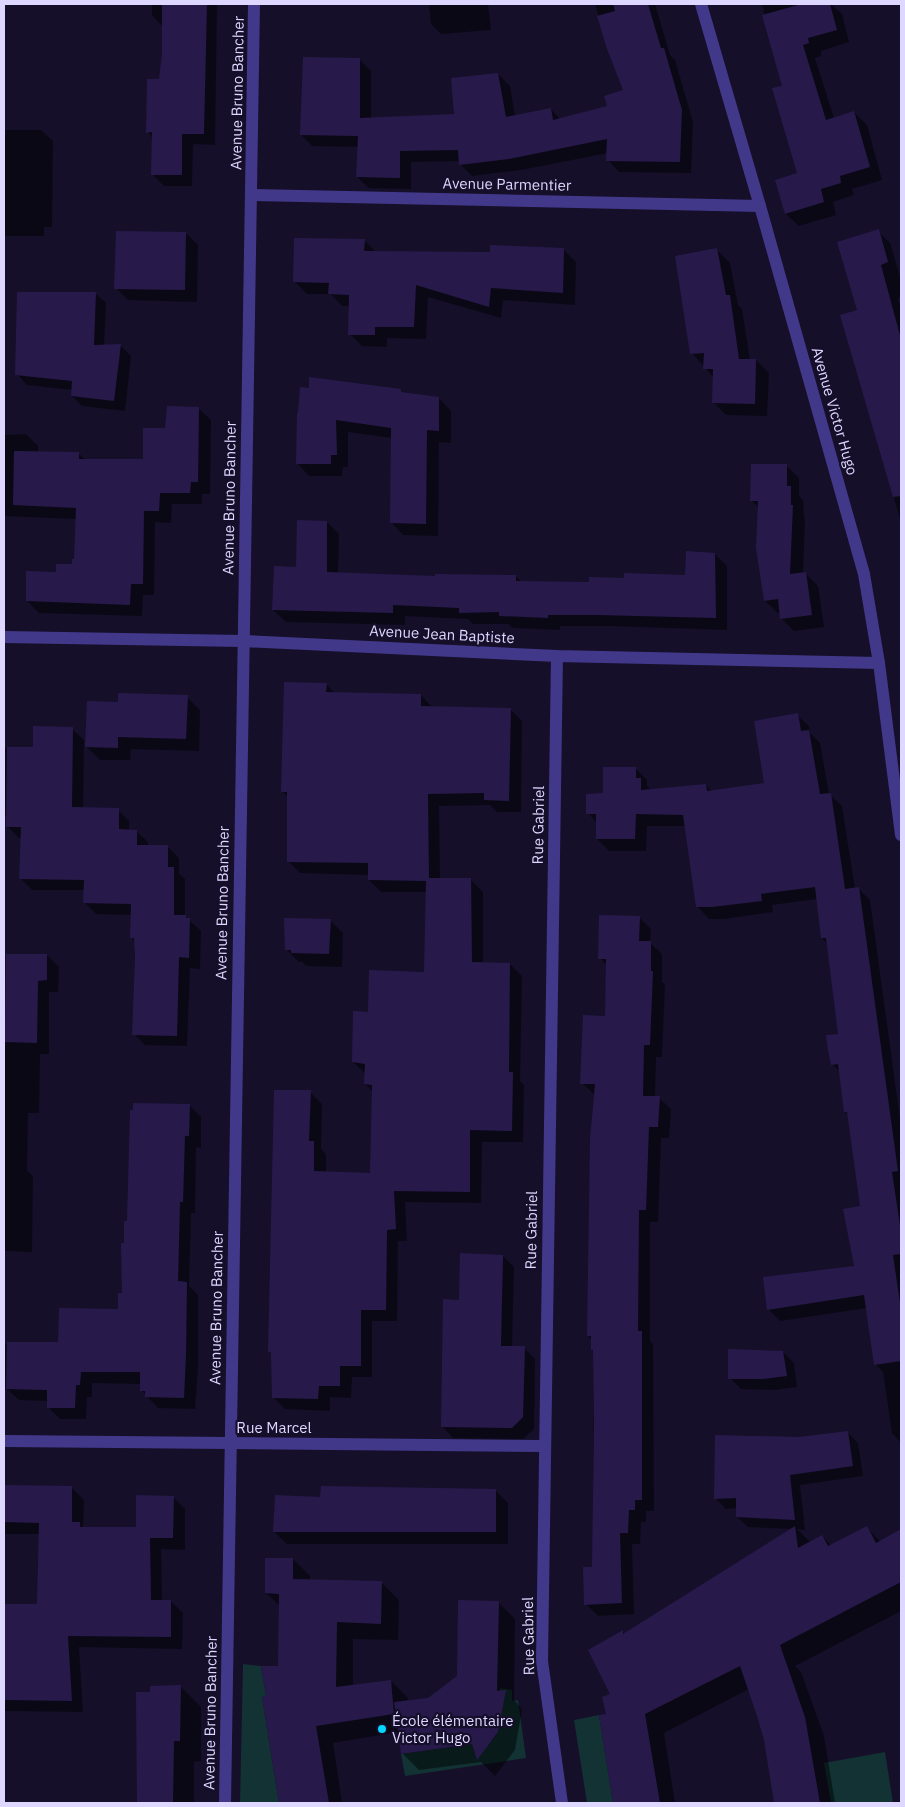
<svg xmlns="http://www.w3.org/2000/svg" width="905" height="1807" font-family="'IBM Plex Sans',sans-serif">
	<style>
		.green { fill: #123233 }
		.shadow { fill: #0007 }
		.building { fill: #271a4b }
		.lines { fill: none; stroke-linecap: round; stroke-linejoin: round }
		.minor { stroke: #41388a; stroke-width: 12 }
		.poi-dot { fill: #03d6ff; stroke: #150f29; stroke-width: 2 }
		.labels { text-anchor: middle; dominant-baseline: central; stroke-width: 4.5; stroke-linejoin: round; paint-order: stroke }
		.street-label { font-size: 15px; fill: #ded7ff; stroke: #150f29 }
		.poi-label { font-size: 15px; fill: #ded7ff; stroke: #150f29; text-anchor: start }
	</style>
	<rect width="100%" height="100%" fill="#150f29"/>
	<!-- green -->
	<g class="green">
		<path d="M243,1664L261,1666L266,1696L262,1697L279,1803H240Z"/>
		<path d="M500,1688L512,1690V1701L518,1700L526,1758L405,1776L401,1754L472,1744L475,1754L485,1743L492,1741L498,1732L501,1717L497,1691L500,1690Z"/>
		<path d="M599,1715L613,1803H587L574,1720Z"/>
		<path d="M885,1752L893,1803H831L824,1763Z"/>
	</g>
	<!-- shadow -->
	<g class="shadow">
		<path d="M152,4H217L215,145L193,144L192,186H164L152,174L153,138L147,132L160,81L163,54V27L152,15Z"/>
		<path d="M429,4H488L491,30L441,34L431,24Z"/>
		<path d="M595,4H655L670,55L675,60L693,122L691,173L619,172L608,160V153L521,170L472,176L460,164V161L411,162V189L369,188L357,177L359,147L312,146L301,135L359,59L371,71V119L456,115L498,74L510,86L515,116L551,109L560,119L609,107L625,91L608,48Z"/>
		<path d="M762,4H812L814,6L822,4H831L842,14L849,42L821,51V56L815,58L834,118L854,112L867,125L882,180L852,189L854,195L833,202L836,215L799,226L786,214L799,174L783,86Z"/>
		<path d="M4,130H41L53,141L52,227H44V236H4Z"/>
		<path d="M878,231L890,243L901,280V297L898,298L901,309V522L842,316L858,311Z"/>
		<path d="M186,233L198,245L197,302L128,300L116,288Z"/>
		<path d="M364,240L376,252L491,254L563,249L576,262L575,305L503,300L501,318L428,297L426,339L387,338V347L362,346L350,334V306H342L331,294H307L295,282Z"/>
		<path d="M717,250L730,263L738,305L742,309L750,360H756L769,373L767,416L726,415L713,402L714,378L692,353Z"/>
		<path d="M95,293L106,303L104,346L120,345L131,356L125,411L82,406L72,396V390L27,385L17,374Z"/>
		<path d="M400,390L404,394L439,398L451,411V443L439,442L438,536L403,535L391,522L392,438L348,432V467H343L342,476H309L297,463L298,414Z"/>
		<path d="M198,408L211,420L210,494H202V504H172L171,523L155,522L154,595H143L142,616L39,613L27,601L57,573L73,565L75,560L77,519L4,516V435L26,434L38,446V453L79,454L86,460L144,461L166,429Z"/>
		<path d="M786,465L799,478V496L803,500L804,517L805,519L803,573H805L818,586L824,627L794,631L781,618V613H778L765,601L759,508L751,500Z"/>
		<path d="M327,522L339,534L338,574L436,577L516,576L521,582L590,584L625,580L686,577L715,554L727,566V630L611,626H560V630L513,628L508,624H473L468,619L405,616V625L286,622L273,610Z"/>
		<path d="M326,684L335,693L421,695L433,708L510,709L522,721L521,812H497L490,805L439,806L440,879L471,880L483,892V963L510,964L522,976L520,1081L524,1085L523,1142H482L481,1203L405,1202L407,1241H398L397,1321H372V1377H352L351,1398L330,1397V1411L285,1409L273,1397V1354L270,1351L310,1092L322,1104L321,1149L326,1154V1172L372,1175L373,1092L365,1084L366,1074L353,1062L369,1013L425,973L427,892H381L369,880L370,875L300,873L288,861V797L282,791Z"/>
		<path d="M187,697L200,710L199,751L131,749L130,760H100L87,747L119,703Z"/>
		<path d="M797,715L809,726L810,733L820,743L829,794L842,806L855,889H859L870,900L901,1126V1443L892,1433L883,1372L875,1364L867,1308L780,1321L769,1310L855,1267L862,1207L849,1115L845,1112L840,1072L832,1064L840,1035L828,944L822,938L817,899L772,905L773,912L724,919H709L698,907L686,826H647L646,851H609L597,839V823L588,813L604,794L635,768L647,780V786L651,790L706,785L712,792L765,784Z"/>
		<path d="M72,729L84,740L83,809L118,810L129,821V831H136L148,842V847H168L179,858V874L185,879V916L201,931L200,969L190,968L187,1046L145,1045L134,1034L135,942L131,937L132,915L96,914L85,903V890H32L21,879L22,838H19L7,826V816H4V748L34,749Z"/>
		<path d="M639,917L651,929L650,943L662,954V982L665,984L662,1057H656L655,1097L659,1098L671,1109L669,1138H661L658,1222H650V1341L653,1344L654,1511H646V1522H641L640,1544H632L634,1614L598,1616L586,1604L593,1568L594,1352L592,1350V1340L588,1336L595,1095L582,1083L606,1017L607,966L600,958Z"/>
		<path d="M330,920L343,933L342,967L306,966L302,962H299L286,949Z"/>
		<path d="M47,955L59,967L58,992H49V1054H40L39,1113H28L27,1171L33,1176L32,1252L4,1251V1033H7Z"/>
		<path d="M189,1105L201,1117V1148L196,1147L195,1213H191L189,1286L198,1295V1368L195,1409L158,1408L142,1391L141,1384L92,1383V1397H87L86,1419H60L48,1407V1401L19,1400L7,1389H4V1344L59,1343L119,1310L123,1294L125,1245L129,1222Z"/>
		<path d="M503,1256L514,1267L512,1347L524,1348L535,1359L534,1429L523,1439L453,1438L443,1427Z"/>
		<path d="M783,1352L794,1363L797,1387L775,1390L741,1389L730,1378Z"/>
		<path d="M847,1432L858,1443L863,1476L800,1485L805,1530L797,1529L810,1542L822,1536L832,1546L867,1528L881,1542L901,1531V1611L795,1666L801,1672L824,1736L835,1803H775L765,1740L749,1689L664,1733L675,1803H614L600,1716L607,1715L623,1632L625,1634L792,1529L748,1527L737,1517V1508L726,1509L715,1498L799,1438Z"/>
		<path d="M4,1487L72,1488L84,1500L83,1527L137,1528L173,1497L185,1509V1550L161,1549L162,1601H171L183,1613L182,1649L79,1647L83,1712L4,1711V1606L38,1605L40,1534H4Z"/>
		<path d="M496,1491L508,1503V1544H287L274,1532Z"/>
		<path d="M293,1559L310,1576V1581L382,1583L399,1600L398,1640L353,1639V1686L391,1681L408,1698V1702L428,1699L458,1677L498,1602L515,1619L514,1700L522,1709L515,1750L495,1776L481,1762L419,1770L402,1753L399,1732L333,1743L342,1803H280L264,1698L268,1696L280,1667V1606L266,1593Z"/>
		<path d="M180,1686L201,1707V1761L194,1762V1803H138V1693H151Z"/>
	</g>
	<!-- building -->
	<g class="building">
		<path d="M162,4H207L204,134H182V175H151L152,132L146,133L147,79H159L162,54Z"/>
		<path d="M613,4H648L661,48H664L682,110L680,162L606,161L607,139L509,159L459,165L458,150L400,151V178L356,177L358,136L300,135L303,57L360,58V118L454,114L451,78L498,73L506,117L551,108L553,120L607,106L604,96L623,90L607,49L597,16L615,11Z"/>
		<path d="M802,4H830L837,30L808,38L809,43L803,45L826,120L854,111L870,167L840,176L841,183L821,189L824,202L785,214L775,180L797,173L772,88L782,86L762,15Z"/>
		<path d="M879,229L888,262L881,265L901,339V496L893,497L840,315L857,310L837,242Z"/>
		<path d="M116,231L186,232L185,290L114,289Z"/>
		<path d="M294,238L365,239L364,251L490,252V245L564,248L563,293L491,288L489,307L416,285L414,327H375V335H348L349,295L328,294L329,283L293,282Z"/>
		<path d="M717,248L726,295H730L739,359H756L755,404L712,403L713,369H703L704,353L690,354L675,256Z"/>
		<path d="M17,292H96L94,345L121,344L114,401L71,396L72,381L15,375Z"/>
		<path d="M309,377L401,389V392L439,397V431L427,430L426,524L390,523L391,428L336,420L337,455H331V464H296L297,413H298L300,387L309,388Z"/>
		<path d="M167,406L199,407L198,482H191L190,493H160L159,511H144L143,584H131L130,605L26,601V571L56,572V564H72V559H74L76,508L13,505L14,451L79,452V459H143V428H165Z"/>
		<path d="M751,464H787V486H791V505H793L790,574L806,572L812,615L780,619L778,599L764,601L756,548L758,501H750Z"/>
		<path d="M297,520L327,521V572L435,576V574L516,575V581L589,582V577L624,578V573L685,575L686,551L715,553L716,618L598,615H548V618L499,616V612L459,613V608L393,605V613L272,610L274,566L296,567Z"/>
		<path d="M284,682L327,683L326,692L421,694V706L511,708L509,801L484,800V793L428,794L429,878H471L472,962L510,963L509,1072H513L512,1131L470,1130V1192L394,1191L396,1229L387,1230L386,1310H361V1366H340V1386H319L318,1399L272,1398L271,1352H268L274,1090H311L309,1141H314V1171L370,1173L372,1085L364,1084L365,1064L352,1062L353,1011L368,1012L369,970L424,972L426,881L368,880V863L287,862V792H281Z"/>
		<path d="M118,693L188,695L186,739L118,737V748L85,747L87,701L118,702Z"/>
		<path d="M798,713L801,731L809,730L820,794L831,793L845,889L859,887L898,1171L892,1172L901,1232V1254L893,1255L901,1310V1361L874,1365L864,1295L767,1310L763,1277L854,1266L843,1209L860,1206L847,1112H844L838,1064L831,1065L828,1050L826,1035L838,1034L826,938H821L815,887L761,894L762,901L712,907H696L683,815L636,814L635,839H596V814H586V794L603,793V767H636V778H641V790L706,784L707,791L764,783L754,721Z"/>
		<path d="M33,726L73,727L72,807L119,808V829L137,830V845H168V867H174V915H186V918H190L189,958L179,957L177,1036L132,1035L135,957L134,938H130L131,904L83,903L84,880L19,879L21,827H6L7,747H33Z"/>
		<path d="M599,915L640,916L639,941H651V971H653L650,1045H644L643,1096H660L658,1127H649L646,1210H639L638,1331H642V1500H635V1510H629L628,1533H620L622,1603L584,1605L583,1567H592L594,1424L593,1350H591V1336H587L590,1139L595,1084H580L583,1015L605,1016L606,959H598Z"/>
		<path d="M284,918L331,919L329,954L291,953V950H285Z"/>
		<path d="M6,954H47V980L38,981L37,1043L5,1042Z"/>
		<path d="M133,1103L190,1104L189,1136H185L183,1202H180L178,1281L187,1282L186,1355L184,1398L145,1397V1391H140V1372H81L80,1385H76L75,1408H47V1390L6,1389L7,1342H58L59,1308L118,1309V1293H122L121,1243H124V1221H127L130,1110H133Z"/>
		<path d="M460,1253L503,1255L501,1346H525L523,1417L512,1428L441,1427L443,1299L459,1300Z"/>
		<path d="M728,1349L783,1351L787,1376L763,1379H728Z"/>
		<path d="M848,1431L853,1466L790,1475L795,1520L736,1517V1498L714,1499L715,1435L799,1437Z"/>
		<path d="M4,1485L72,1486V1522H80V1527H136V1495L174,1496L173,1538H150L151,1600H171V1637L68,1636L72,1701L4,1700V1604H37L39,1523L4,1522Z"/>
		<path d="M321,1486L496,1489V1532H273L275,1495L320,1497Z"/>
		<path d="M795,1526L798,1548L822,1535L828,1546L867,1526L876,1543L901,1529V1582L780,1645L805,1717L820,1803H774L764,1740L757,1716L740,1666L645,1714L660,1803H613L599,1715L606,1714L602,1697L610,1694L588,1650L623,1630V1634Z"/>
		<path d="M265,1558H293V1579L382,1581L381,1624L337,1622L336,1687L391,1680L394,1714L316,1726L329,1803H279L262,1697L266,1696L261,1666H278L279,1594L265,1593Z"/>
		<path d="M458,1600L499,1601L497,1691L506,1690L498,1732L477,1760L472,1744L401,1754L394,1702L428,1698L457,1676Z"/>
		<path d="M181,1685L180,1741H174L173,1803H137L136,1692H150V1686Z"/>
	</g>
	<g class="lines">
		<!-- minor -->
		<g class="minor">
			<path d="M701,4L760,206L864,574L879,663L901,835"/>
			<path d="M252,195L760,206"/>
			<path d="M4,637L243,641L557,656L879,663"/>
			<path d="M557,656L542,1661L562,1803"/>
			<path d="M4,1441L544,1446"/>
			<path d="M225,1803L254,4"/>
		</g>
	</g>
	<!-- markers -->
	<circle class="poi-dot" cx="382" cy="1729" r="5"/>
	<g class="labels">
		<!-- street labels -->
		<g class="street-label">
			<text transform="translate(237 93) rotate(-89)">Avenue Bruno Bancher</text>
			<text transform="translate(507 184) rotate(1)">Avenue Parmentier</text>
			<text transform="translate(835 411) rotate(74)">Avenue Victor Hugo</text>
			<text transform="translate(229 498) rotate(-89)">Avenue Bruno Bancher</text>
			<text transform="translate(442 634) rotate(3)">Avenue Jean Baptiste</text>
			<text transform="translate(538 825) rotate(-89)">Rue Gabriel</text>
			<text transform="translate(222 903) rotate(-89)">Avenue Bruno Bancher</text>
			<text transform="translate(531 1230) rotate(-89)">Rue Gabriel</text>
			<text transform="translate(216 1308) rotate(-89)">Avenue Bruno Bancher</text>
			<text x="274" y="1427">Rue Marcel</text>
			<text transform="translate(528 1636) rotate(-91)">Rue Gabriel</text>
			<text transform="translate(210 1713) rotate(-89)">Avenue Bruno Bancher</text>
		</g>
		<!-- poi labels -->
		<g class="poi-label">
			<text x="392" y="1720">École élémentaire<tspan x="392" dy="17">Victor Hugo</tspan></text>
		</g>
	</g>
	<!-- border -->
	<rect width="905" height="1807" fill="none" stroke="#ded7ff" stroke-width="10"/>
</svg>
